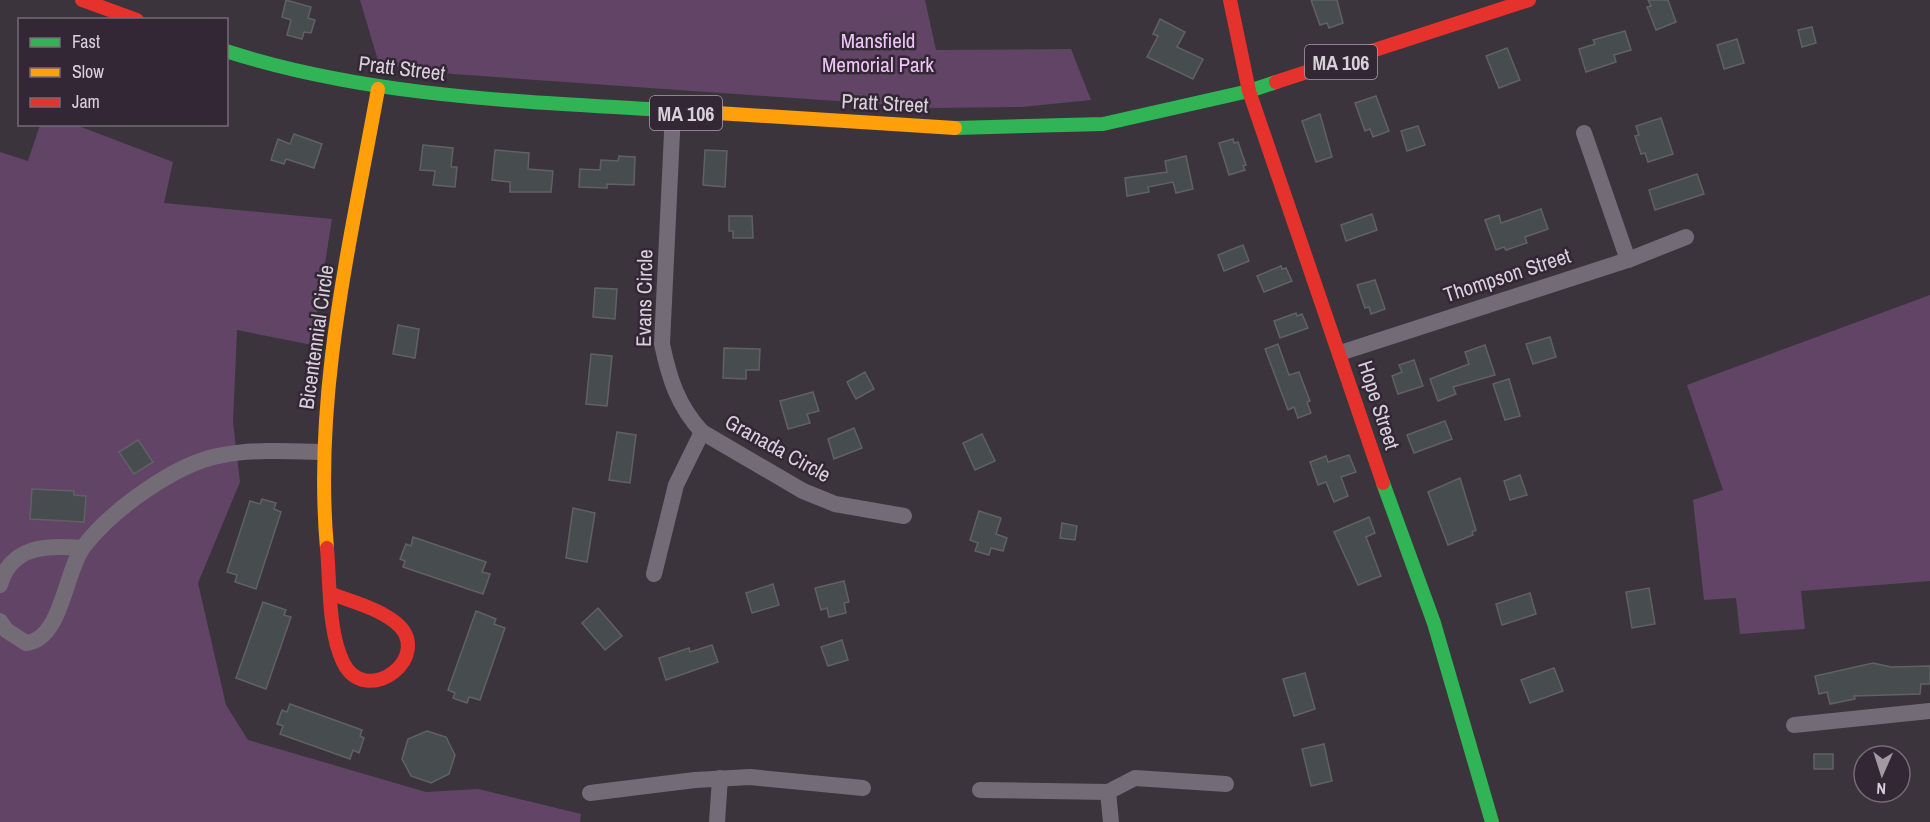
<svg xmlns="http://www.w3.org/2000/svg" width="1930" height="822" font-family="'Archivo Narrow',sans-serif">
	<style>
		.green { fill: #624467 }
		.building { fill: #474d4f; stroke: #606164; stroke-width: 1.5 }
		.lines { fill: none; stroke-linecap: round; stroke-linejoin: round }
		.street { stroke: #736b75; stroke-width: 16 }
		.fast { stroke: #30b455; stroke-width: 14 }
		.slow { stroke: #ff9f0a; stroke-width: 14 }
		.jam { stroke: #e5322d; stroke-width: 14 }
		.labels { text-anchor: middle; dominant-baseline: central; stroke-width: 5; stroke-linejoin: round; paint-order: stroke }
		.shield { fill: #332735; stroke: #a69ea8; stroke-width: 1.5 }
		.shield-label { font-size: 20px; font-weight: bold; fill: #d8d1da }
		.park-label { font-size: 21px; fill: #efc5f7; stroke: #332735 }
		.street-label { font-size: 21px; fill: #d8d1da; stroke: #332735 }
	</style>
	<rect width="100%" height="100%" fill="#3b343c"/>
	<!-- green -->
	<g class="green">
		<path d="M360,0H925L936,50L1071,49L1091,100L1022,107L935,108L453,74L379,64Z"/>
		<path d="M40,125H76L173,162L164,203L332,219L312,345L237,330L233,422L240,482L198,583L226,705L248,740L426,792L478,789L581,814L580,822H0V152L28,161Z"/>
		<path d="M1930,295V581L1801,591L1805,629L1740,634L1736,598L1704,600L1693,500L1723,490L1687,385Z"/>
	</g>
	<!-- building -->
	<g class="building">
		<path d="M286,0L311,7L308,18L315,20L311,33L304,32L302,39L287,35L291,20L282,17Z"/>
		<path d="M1311,0H1337L1343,23L1329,28L1327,23L1320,25Z"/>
		<path d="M1648,0H1668L1676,22L1656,30L1647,7L1651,6Z"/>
		<path d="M1160,19L1185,32L1177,47L1203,59L1193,79L1147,57L1158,36L1153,34Z"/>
		<path d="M1812,27L1816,43L1802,47L1798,30Z"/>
		<path d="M1625,31L1631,50L1614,55L1616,62L1586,72L1579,49L1595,44L1593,40Z"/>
		<path d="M1737,39L1744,63L1724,69L1717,45Z"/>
		<path d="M1507,48L1520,80L1499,88L1486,56Z"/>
		<path d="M1376,96L1389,131L1373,137L1370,129L1365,131L1355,103Z"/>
		<path d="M1320,114L1332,157L1316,162L1302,121Z"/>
		<path d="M1661,118L1673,154L1648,162L1645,153L1641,154L1635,136L1639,135L1636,126Z"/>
		<path d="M1418,126L1425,145L1407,151L1401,131Z"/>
		<path d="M294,134L322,144L314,168L286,159L284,164L271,160L278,139L290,144Z"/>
		<path d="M1233,139L1234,143L1238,142L1246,165L1243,166L1245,170L1229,175L1219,143Z"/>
		<path d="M423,145L453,148L451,167H457L455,187L433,185L435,171L420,170Z"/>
		<path d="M495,150L529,153L528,169L553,171L551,192H510V182L492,180Z"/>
		<path d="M705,150L727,151L725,187L703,185Z"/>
		<path d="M619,156L635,157L634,185L607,184V188L579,187L580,169L600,170L601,160L618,161Z"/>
		<path d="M1186,156L1193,189L1176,193L1173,182L1148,187L1149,192L1127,196L1125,178L1167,172L1165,161Z"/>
		<path d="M1697,174L1704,194L1655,210L1649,190Z"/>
		<path d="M1541,209L1548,229L1525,237L1527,243L1506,250L1504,247L1496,250L1485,220L1499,215L1501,223Z"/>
		<path d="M1372,214L1377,230L1346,241L1341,225Z"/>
		<path d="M729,216H752L753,238H733V231H729Z"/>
		<path d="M1243,245L1249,261L1224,271L1218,255Z"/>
		<path d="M1281,266L1282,269L1286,268L1292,281L1264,292L1257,276Z"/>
		<path d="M1375,280L1385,309L1371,314L1369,307L1365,308L1357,285Z"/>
		<path d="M595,288L617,289L615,319L593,317Z"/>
		<path d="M1296,313L1297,316L1302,314L1308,328L1280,338L1274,321Z"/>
		<path d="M398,325L419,329L415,358L393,354Z"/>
		<path d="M1550,337L1556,357L1533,364L1526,344Z"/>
		<path d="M1278,344L1289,375L1299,372L1310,401L1307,402L1311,413L1298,418L1294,407L1288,410L1265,349Z"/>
		<path d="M1485,345L1495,375L1453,387L1456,394L1438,401L1430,379L1469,364L1465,352Z"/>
		<path d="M724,348L760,349L759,370H746V379L723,378Z"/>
		<path d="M591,354L612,356L607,406L586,404Z"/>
		<path d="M1414,360L1423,386L1398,394L1392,376L1402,372L1399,365Z"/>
		<path d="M865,372L874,389L856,399L847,382Z"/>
		<path d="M1509,379L1520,416L1505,420L1493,384Z"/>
		<path d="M813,392L819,411L807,414L810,423L788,429L780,401Z"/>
		<path d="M1445,421L1452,439L1414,453L1407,435Z"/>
		<path d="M854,428L862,448L834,459L828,439Z"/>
		<path d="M617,432L636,435L630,483L609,480Z"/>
		<path d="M982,434L995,461L975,470L963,443Z"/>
		<path d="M138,440L153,462L134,474L119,452Z"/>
		<path d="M1349,455L1356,472L1341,477L1348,496L1334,502L1326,482L1318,485L1310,462L1326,456L1328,462Z"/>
		<path d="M1520,475L1527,495L1510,500L1504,481Z"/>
		<path d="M1460,478L1476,530L1472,532L1473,535L1448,545L1428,492Z"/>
		<path d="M32,489L74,491V495L86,496L84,522L30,519Z"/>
		<path d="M262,499L276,503L274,509L281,512L256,589L235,582L237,575L227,572L250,501L260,504Z"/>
		<path d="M573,508L595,513L587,562L566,558Z"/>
		<path d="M979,511L1001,518L996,534L1007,538L1003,551L991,548L989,555L975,551L978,543L970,540Z"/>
		<path d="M1369,517L1375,533L1366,537L1381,576L1358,585L1334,532Z"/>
		<path d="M1062,523L1077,526L1075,540L1060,538Z"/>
		<path d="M413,537L486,562L482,572L490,574L483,594L403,567L405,561L400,559L406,544L411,546Z"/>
		<path d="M844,581L849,602L844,603L846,613L829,617L827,608L821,610L815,588Z"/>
		<path d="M773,584L779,605L752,613L746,593Z"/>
		<path d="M1649,588L1655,624L1632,628L1626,592Z"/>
		<path d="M1530,593L1536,614L1502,625L1496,604Z"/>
		<path d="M263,602L286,610L284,615L291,617L266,689L236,678Z"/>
		<path d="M598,608L622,636L605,650L582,623Z"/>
		<path d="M476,611L496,619L494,624L505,628L480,700L469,697L467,703L453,698L455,693L448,690Z"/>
		<path d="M842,640L848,660L828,666L821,647Z"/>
		<path d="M712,645L718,662L666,680L659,658L689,648L690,652Z"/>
		<path d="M1873,663L1891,667L1930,666V684H1921L1920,694L1854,696L1855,699L1830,704L1827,692L1819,694L1815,676Z"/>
		<path d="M1554,668L1563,691L1530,703L1521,680Z"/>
		<path d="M1305,673L1315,709L1294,716L1283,679Z"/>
		<path d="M290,704L362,730L360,736L364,738L359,753L353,750L350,759L280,734L283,726L277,724L282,710L287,712Z"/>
		<path d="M427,731L446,737L455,755L449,774L431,783L411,776L402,759L408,739Z"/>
		<path d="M1324,744L1332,781L1311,786L1302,749Z"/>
		<rect x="1814" y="754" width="19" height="15"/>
	</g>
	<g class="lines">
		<!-- street -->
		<g class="street">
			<path d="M1584,133L1628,260"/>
			<path d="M1340,353L1628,260L1686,237"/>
			<path d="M702,432L803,491L835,504L904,516"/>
			<path d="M654,574L676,485L702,432C678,406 669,378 662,344L673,112"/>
			<path d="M0,585C11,545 48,545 82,548"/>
			<path d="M0,621L6,630L26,643C62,640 65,570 84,546C112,510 177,462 223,455C256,449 290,451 323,452"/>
			<path d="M1794,725L1930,711"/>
			<path d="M980,790L1108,792L1135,778L1226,784"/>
			<path d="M1108,792L1111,822"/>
			<path d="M590,793L695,780L750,777L863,788"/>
			<path d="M717,822L720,778"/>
		</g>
		<!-- fast -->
		<g class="fast">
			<path d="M226,51C379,100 541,102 701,112"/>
			<path d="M955,128L1103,124L1249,91L1276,82"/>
			<path d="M1383,483L1434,623L1492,822"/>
		</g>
		<!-- slow -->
		<g class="slow">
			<path d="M701,112L955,128"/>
			<path d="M327,548C313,393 351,240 378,89"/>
		</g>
		<!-- jam -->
		<g class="jam">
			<path d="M82,0L137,20"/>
			<path d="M1230,0L1249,91L1383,483"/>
			<path d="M1276,82L1529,0"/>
			<path d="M327,548C330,582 328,631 343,662C366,710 437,655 395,622C377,608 353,602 332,594"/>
		</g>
	</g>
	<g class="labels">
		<!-- shield labels -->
		<g class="shield">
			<rect x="1305" y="45" width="72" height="34" rx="4.5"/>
			<rect x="650" y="96" width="72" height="34" rx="4.5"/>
		</g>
		<g class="shield-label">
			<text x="1341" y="62">MA 106</text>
			<text x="686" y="113">MA 106</text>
		</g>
		<!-- park labels -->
		<g class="park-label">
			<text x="878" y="40">Mansfield<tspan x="878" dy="24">Memorial Park</tspan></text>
		</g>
		<!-- street labels -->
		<g class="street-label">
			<text transform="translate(402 68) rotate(7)">Pratt Street</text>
			<text transform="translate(885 103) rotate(3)">Pratt Street</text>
			<text transform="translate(1507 275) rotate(-18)">Thompson Street</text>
			<text transform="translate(644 298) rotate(-89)">Evans Circle</text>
			<text transform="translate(316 337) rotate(-82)">Bicentennial Circle</text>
			<text transform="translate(1379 405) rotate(72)">Hope Street</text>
			<text transform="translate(778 448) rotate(29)">Granada Circle</text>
		</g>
	</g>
	<!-- legend -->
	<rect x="18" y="18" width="210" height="108" fill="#332735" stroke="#756b77" stroke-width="1.5"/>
	<rect x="30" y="38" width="30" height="9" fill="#30b455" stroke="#756b77" stroke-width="1.5"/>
	<text x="72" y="48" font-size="18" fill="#d8d1da">Fast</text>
	<rect x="30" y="68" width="30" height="9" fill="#ff9f0a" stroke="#756b77" stroke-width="1.5"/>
	<text x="72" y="78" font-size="18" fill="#d8d1da">Slow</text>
	<rect x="30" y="98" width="30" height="9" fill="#e5322d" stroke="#756b77" stroke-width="1.5"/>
	<text x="72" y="108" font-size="18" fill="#d8d1da">Jam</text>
	<!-- north arrow -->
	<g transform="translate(1882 774) rotate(183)"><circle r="28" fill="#332735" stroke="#756b77" stroke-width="1.5"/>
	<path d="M0-4.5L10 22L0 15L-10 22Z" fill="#a19aa3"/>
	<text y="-9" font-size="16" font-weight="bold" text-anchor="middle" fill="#d8d1da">N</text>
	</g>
</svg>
